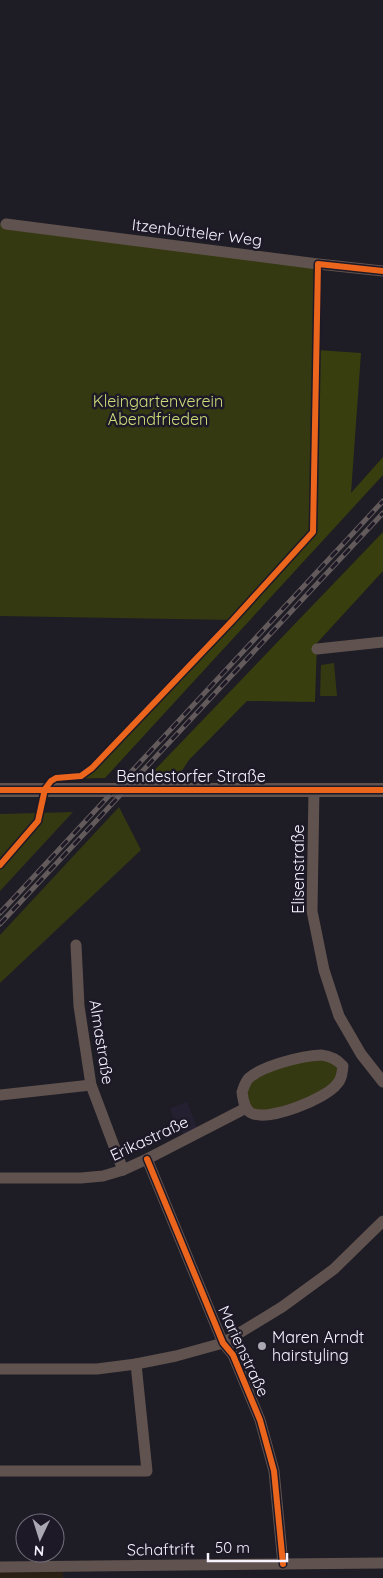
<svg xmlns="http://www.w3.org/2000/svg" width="383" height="1578" font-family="Quicksand,sans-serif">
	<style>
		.built { fill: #251f32 }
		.education { fill: #2a2014 }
		.green { fill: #353911 }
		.forest { fill: #393e0e }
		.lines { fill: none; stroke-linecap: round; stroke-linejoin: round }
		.minor { stroke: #60524f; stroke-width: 11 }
		.tertiary { stroke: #60524f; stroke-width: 14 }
		.rail-casing { stroke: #635a5b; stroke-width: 5 }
		.rail { stroke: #1d1927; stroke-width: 3; stroke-dasharray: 9; stroke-linecap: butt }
		.cycleway-casing { stroke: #1d1927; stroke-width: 9 }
		.cycleway { stroke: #eb651d; stroke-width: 6 }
		.poi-dot { fill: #aaa8b2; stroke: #1d1927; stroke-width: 2 }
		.labels { text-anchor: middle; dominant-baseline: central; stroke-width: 5; stroke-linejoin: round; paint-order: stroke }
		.street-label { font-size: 16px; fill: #f6f3fe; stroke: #1d1927 }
		.park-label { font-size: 16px; fill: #cfdc7a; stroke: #1d1927 }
		.poi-label { font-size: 16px; fill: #f6f3fe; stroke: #1d1927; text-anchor: start }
	</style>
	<rect width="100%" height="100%" fill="#1e1c24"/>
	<!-- built -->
	<path class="built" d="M187,1102L198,1130L184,1136L182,1131L178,1132L170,1108Z"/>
	<!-- education -->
	<path class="education" d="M63,1566V1578H0V1567Z"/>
	<!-- green -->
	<g class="green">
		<path d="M0,223L318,264L313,532L233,620L0,616Z"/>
		<path d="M334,663L337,696H320L321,665Z"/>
		<path d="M119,807L141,850L0,983V935Z"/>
		<path d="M73,812L0,891V814Z"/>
		<path d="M294,1058L338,1060L341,1079L298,1107L250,1113L244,1085Z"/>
	</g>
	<!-- forest -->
	<g class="forest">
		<path d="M317,350L361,353L351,493L383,457V475L105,778L56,779V778L81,776L92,768L233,620L313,532Z"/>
		<path d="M383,532V571L317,643L315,702L247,701L189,760L177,778H147Z"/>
	</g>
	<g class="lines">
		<!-- minor -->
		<g class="minor">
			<path d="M6,224L318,264L383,271"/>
			<path d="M317,649L383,642"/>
			<path d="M314,790L312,911L324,970L339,1016L361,1054L383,1082"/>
			<path d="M76,945L79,1006L91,1085L123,1170"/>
			<path d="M321,1055C330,1056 337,1059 343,1066C342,1073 342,1079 337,1084C326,1099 268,1122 251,1113C244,1109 243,1099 242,1092C244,1087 245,1082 249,1078C264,1065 302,1056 321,1055Z"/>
			<path d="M0,1095L91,1085"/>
			<path d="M147,1159L223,1343L233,1355L260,1420L274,1471L283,1564"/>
			<path d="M0,1178H81L103,1176L123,1170L147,1159L246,1108"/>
			<path d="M0,1369H97L136,1364L176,1356L223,1343L282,1307L334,1269L383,1221"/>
			<path d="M0,1471H147L136,1364"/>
			<path d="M0,1567L383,1563"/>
		</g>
		<!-- tertiary -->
		<path class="tertiary" d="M0,790H383"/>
		<defs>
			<g id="rail">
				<path d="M0,913L383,501"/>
				<path d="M0,924L383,513"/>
			</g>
		</defs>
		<!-- rail casing -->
		<use href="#rail" class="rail-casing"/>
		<!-- rail -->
		<use href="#rail" class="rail"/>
		<defs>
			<g id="cycleway">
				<path d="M0,790H383"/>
				<path d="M0,865L38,821L45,789L51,781L56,778L81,776L92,768L233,620L313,532L318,264L383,271"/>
				<path d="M147,1159L223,1343L233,1355L260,1420L274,1471L283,1564"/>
			</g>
		</defs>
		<!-- cycleway casing -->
		<use href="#cycleway" class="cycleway-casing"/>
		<!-- cycleway -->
		<use href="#cycleway" class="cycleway"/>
	</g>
	<!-- markers -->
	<circle class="poi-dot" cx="262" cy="1346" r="5"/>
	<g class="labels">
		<!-- street labels -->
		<g class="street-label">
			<text transform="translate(197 232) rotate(7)">Itzenbütteler Weg</text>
			<text x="191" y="776">Bendestorfer Straße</text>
			<text transform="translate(298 869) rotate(-90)">Elisenstraße</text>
			<text transform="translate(102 1042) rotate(81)">Almastraße</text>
			<text transform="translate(149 1138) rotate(-25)">Erikastraße</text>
			<text transform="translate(244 1351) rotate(65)">Marienstraße</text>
			<text transform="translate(161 1549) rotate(-1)">Schaftrift</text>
		</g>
		<!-- park labels -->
		<g class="park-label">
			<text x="158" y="401">Kleingartenverein<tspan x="158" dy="18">Abendfrieden</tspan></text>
		</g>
		<!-- poi labels -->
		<g class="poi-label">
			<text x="272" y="1337">Maren Arndt<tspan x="272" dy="18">hairstyling</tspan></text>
		</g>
	</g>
	<!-- north arrow -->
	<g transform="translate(40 1538) rotate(184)"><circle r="24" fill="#1d1927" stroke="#74707d"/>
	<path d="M0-4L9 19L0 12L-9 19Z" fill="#aaa8b2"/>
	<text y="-8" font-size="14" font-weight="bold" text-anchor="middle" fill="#f6f3fe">N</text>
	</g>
	<!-- scale -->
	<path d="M208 1553v8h79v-8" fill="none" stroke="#f6f3fe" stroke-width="2.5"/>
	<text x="215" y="1553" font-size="15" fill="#f6f3fe" stroke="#1d1927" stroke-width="4" paint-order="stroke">50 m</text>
</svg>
